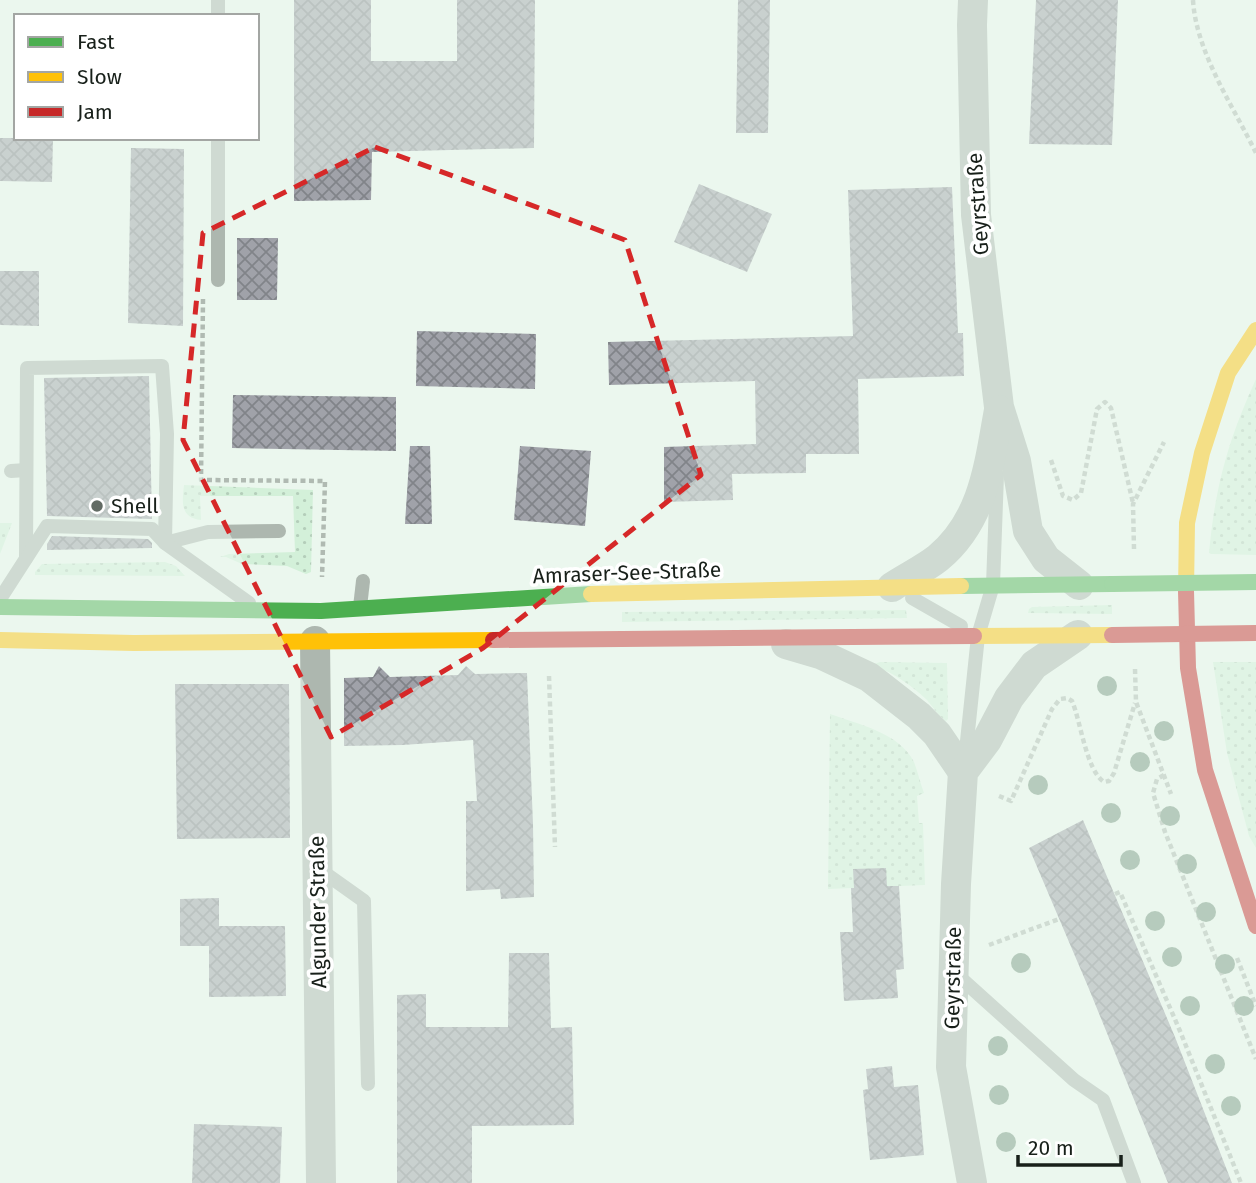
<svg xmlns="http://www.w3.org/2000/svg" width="1256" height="1183" font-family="'Fira Sans',sans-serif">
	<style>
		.grass { fill: url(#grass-dots) }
		.building { fill: url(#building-cross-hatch) }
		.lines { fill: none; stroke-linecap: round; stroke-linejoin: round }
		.path { stroke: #b0bab2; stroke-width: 4.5; stroke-dasharray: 5 3.5; stroke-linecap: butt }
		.lane { stroke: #adb7af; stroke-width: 14 }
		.street { stroke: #adb7af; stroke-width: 30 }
		.fast { stroke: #4caf50; stroke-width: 16 }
		.slow { stroke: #ffc107; stroke-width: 16 }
		.jam { stroke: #c62828; stroke-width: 16 }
		.fast-bridge { stroke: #4caf50; stroke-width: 16 }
		.jam-bridge { stroke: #c62828; stroke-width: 16 }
		.tree { fill: #779680 }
		.marked { fill: none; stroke: #d62828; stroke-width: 5; stroke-dasharray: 14 9; stroke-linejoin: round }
		.poi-dot { fill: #626b64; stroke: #fff; stroke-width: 2.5 }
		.labels { text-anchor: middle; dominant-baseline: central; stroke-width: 7; stroke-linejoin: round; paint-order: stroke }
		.street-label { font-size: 21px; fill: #18201a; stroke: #fff }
		.poi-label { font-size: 21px; fill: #18201a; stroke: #fff; text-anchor: start }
	</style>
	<defs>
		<pattern id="grass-dots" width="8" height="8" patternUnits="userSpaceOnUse" patternTransform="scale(1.75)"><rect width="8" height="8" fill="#d3f0d9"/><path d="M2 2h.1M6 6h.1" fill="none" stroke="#b4ceba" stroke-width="1.8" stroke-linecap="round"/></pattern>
		<pattern id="building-cross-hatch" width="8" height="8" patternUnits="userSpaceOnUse" patternTransform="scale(1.75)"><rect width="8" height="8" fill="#a0a2a9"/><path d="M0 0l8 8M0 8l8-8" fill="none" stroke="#818489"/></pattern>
	</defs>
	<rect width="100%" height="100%" fill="#ebf7ee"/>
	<!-- grass -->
	<g class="grass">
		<path d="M1256,379V555L1211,554L1209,553C1215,487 1228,440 1256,379Z"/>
		<path d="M184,485L313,490L311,572L306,574L287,566L242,564L226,557H220L229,554L295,552L293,496H200L201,520C180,518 182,502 184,485Z"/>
		<path d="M0,523H12L0,554Z"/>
		<path d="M165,562L176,566L185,576L35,575V572L42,564Z"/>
		<path d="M1112,605V614L1028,613L1029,609L1032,607Z"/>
		<path d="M906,610L907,618L622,622V612Z"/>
		<path d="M880,662L947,663L948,719L946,721C938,715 933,707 927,700C911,685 895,674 875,666L874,664Z"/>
		<path d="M1213,662H1256V848L1249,836L1227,753Z"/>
		<path d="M830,714C858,724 900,733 914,762C918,772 920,783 924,793L917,796L919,823H923L925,885L828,889Z"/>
	</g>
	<!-- building -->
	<g class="building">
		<path d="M294,0H371V61H457V0H535L534,148L372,152L371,200L294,201Z"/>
		<path d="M738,0H770L768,133H736Z"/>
		<path d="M1036,0H1118L1112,145L1029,144Z"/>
		<path d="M0,138H53L52,182L0,181Z"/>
		<path d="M131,148L184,149L183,326L128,323Z"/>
		<path d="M699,184L772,214L747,272L674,242Z"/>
		<path d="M952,187L958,333H963L964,376L858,379L859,454H806V473L732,474L733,500L664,502V447L756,444L755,381L609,385L608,342L853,336L848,190Z"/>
		<path d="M237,238H278L277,300H237Z"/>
		<path d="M0,271H39V326L0,325Z"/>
		<path d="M417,331L536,334L535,389L416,386Z"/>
		<path d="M149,376L152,519L47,516L44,378Z"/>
		<path d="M233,395L396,397V451L232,448Z"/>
		<path d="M410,446H430L432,524H405Z"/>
		<path d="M520,446L591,451L585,526L514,520Z"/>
		<path d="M52,536L148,539L152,543V548L47,550V544Z"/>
		<path d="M379,666L390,677L458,675L466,666L475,674L527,673L533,824L534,897L501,899L500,889L466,891V801H477L473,740L403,745L344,746V678L373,677Z"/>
		<path d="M175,684H289L290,838L177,839Z"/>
		<path d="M1083,820L1175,1037L1232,1183H1168L1089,989L1029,848Z"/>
		<path d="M886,868L887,886H899L904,969L896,970L898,998L844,1001L840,932H853L851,888H854L853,869Z"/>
		<path d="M219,898V926H285L286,996L209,997V946H180V899Z"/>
		<path d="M509,953H549L551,1028L572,1027L574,1125L472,1126V1183H397V995L426,994V1027H508Z"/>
		<path d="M892,1066L894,1087L918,1085L924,1155L870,1160L863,1090L868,1089L866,1069Z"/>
		<path d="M194,1124L282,1127L280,1183H192Z"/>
	</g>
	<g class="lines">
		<!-- path -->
		<g class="path">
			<path d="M1193,0C1196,52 1233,106 1256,153"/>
			<path d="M203,299L201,480L325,481L322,577"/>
			<path d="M1051,460L1063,496L1073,500L1081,493L1097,409L1105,402L1111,408L1133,503"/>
			<path d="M1134,549L1133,504L1164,442"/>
			<path d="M1135,669L1136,702L1171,794"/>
			<path d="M549,676L555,847"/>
			<path d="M1164,775L1157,779L1153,793L1165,832L1256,1059"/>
			<path d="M999,796L1011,801L1052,709L1060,699L1067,698L1072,701C1081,722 1086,770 1104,782L1109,781L1114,773L1135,703"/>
			<path d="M1115,894L1120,892L1180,1031L1241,1183"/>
			<path d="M989,945L1059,919"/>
			<path d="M1237,958L1256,1006"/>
		</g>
		<!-- lane -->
		<g class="lane">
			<path d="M218,16V0"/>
			<path d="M218,280V138"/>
			<path d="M11,471L26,470"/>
			<path d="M26,558L27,368L162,366L167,434L165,543L208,532L279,531"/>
			<path d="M912,598L961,626"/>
			<path d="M0,599L47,526L152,529L165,543L249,603"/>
			<path d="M360,607L363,581"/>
			<path d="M965,760L978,636L993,585L997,475"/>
			<path d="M319,869L364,901L368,1084"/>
			<path d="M955,973L1074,1080L1103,1100L1134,1183"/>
		</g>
		<!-- street -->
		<g class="street">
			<path d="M973,0L972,25L976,215L999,407L1016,461L1028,531L1046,559L1079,585"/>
			<path d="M892,587C907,577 924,569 938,558C984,520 989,464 999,410"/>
			<path d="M315,641L321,1183"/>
			<path d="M786,644L820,654L869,677L919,716L937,734L963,772"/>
			<path d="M972,1183L951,1067L956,884L963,772L987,740L1009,698L1034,665L1078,635"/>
		</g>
		<!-- fast -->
		<g class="fast">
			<path d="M961,586L1112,584"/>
			<path d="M0,607L321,611L591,594"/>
		</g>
		<!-- slow -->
		<g class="slow">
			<path d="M1186,591L1187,523L1202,453L1228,373L1256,330"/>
			<path d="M591,594L961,586"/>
			<path d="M974,636L1112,635"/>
			<path d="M0,640L134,643L493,640"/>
		</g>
		<!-- jam -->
		<g class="jam">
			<path d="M1186,591L1188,668L1205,770L1256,926"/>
			<path d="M493,640L974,636"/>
		</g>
		<!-- fast-bridge -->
		<path class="fast-bridge" d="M1112,584L1256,582"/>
		<!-- jam-bridge -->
		<path class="jam-bridge" d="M1112,635L1256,633"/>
	</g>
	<!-- trees -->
	<g class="tree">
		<circle cx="1107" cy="686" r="10"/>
		<circle cx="1164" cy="731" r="10"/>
		<circle cx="1140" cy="762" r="10"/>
		<circle cx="1038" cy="785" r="10"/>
		<circle cx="1111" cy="813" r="10"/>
		<circle cx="1170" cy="816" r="10"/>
		<circle cx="1130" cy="860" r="10"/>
		<circle cx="1187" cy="864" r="10"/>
		<circle cx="1206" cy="912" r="10"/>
		<circle cx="1155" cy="921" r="10"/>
		<circle cx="1172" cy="957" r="10"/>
		<circle cx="1021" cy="963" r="10"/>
		<circle cx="1225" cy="964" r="10"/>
		<circle cx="1190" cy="1006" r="10"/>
		<circle cx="1244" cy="1006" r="10"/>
		<circle cx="998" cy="1046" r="10"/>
		<circle cx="1215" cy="1064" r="10"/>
		<circle cx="999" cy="1095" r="10"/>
		<circle cx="1231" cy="1106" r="10"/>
		<circle cx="1006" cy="1142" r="10"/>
	</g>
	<!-- marked area -->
	<path d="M0 0H1256V1183H0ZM375,147L625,240L701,475L483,648L331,737L183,440L203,233Z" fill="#ebf7ee" fill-opacity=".55" fill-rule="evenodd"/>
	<path class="marked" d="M375,147L625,240L701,475L483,648L331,737L183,440L203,233Z"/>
	<!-- markers -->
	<circle class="poi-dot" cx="97" cy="506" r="7"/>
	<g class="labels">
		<!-- street labels -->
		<g class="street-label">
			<text transform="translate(978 204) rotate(-94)">Geyrstraße</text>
			<text transform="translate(627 573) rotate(-2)">Amraser-See-Straße</text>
			<text transform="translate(318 912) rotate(-91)">Algunder Straße</text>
			<text transform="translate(953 978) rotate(-89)">Geyrstraße</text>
		</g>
		<!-- poi labels -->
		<g class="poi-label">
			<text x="111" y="506">Shell</text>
		</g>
	</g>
	<!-- legend -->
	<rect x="14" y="14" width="245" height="126" fill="#ffffff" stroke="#a3a6a3" stroke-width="2"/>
	<rect x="28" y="37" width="35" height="10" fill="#4caf50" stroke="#a3a6a3" stroke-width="2"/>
	<text x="77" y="49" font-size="21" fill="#18201a">Fast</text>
	<rect x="28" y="72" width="35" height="10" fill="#ffc107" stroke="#a3a6a3" stroke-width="2"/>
	<text x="77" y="84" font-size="21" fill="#18201a">Slow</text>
	<rect x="28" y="107" width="35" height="10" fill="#c62828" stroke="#a3a6a3" stroke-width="2"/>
	<text x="77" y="119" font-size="21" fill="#18201a">Jam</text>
	<!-- scale -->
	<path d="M1018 1155v10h103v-10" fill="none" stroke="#18201a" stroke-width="3.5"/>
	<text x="1028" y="1155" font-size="21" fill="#18201a" stroke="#ffffff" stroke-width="5" paint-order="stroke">20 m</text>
</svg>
